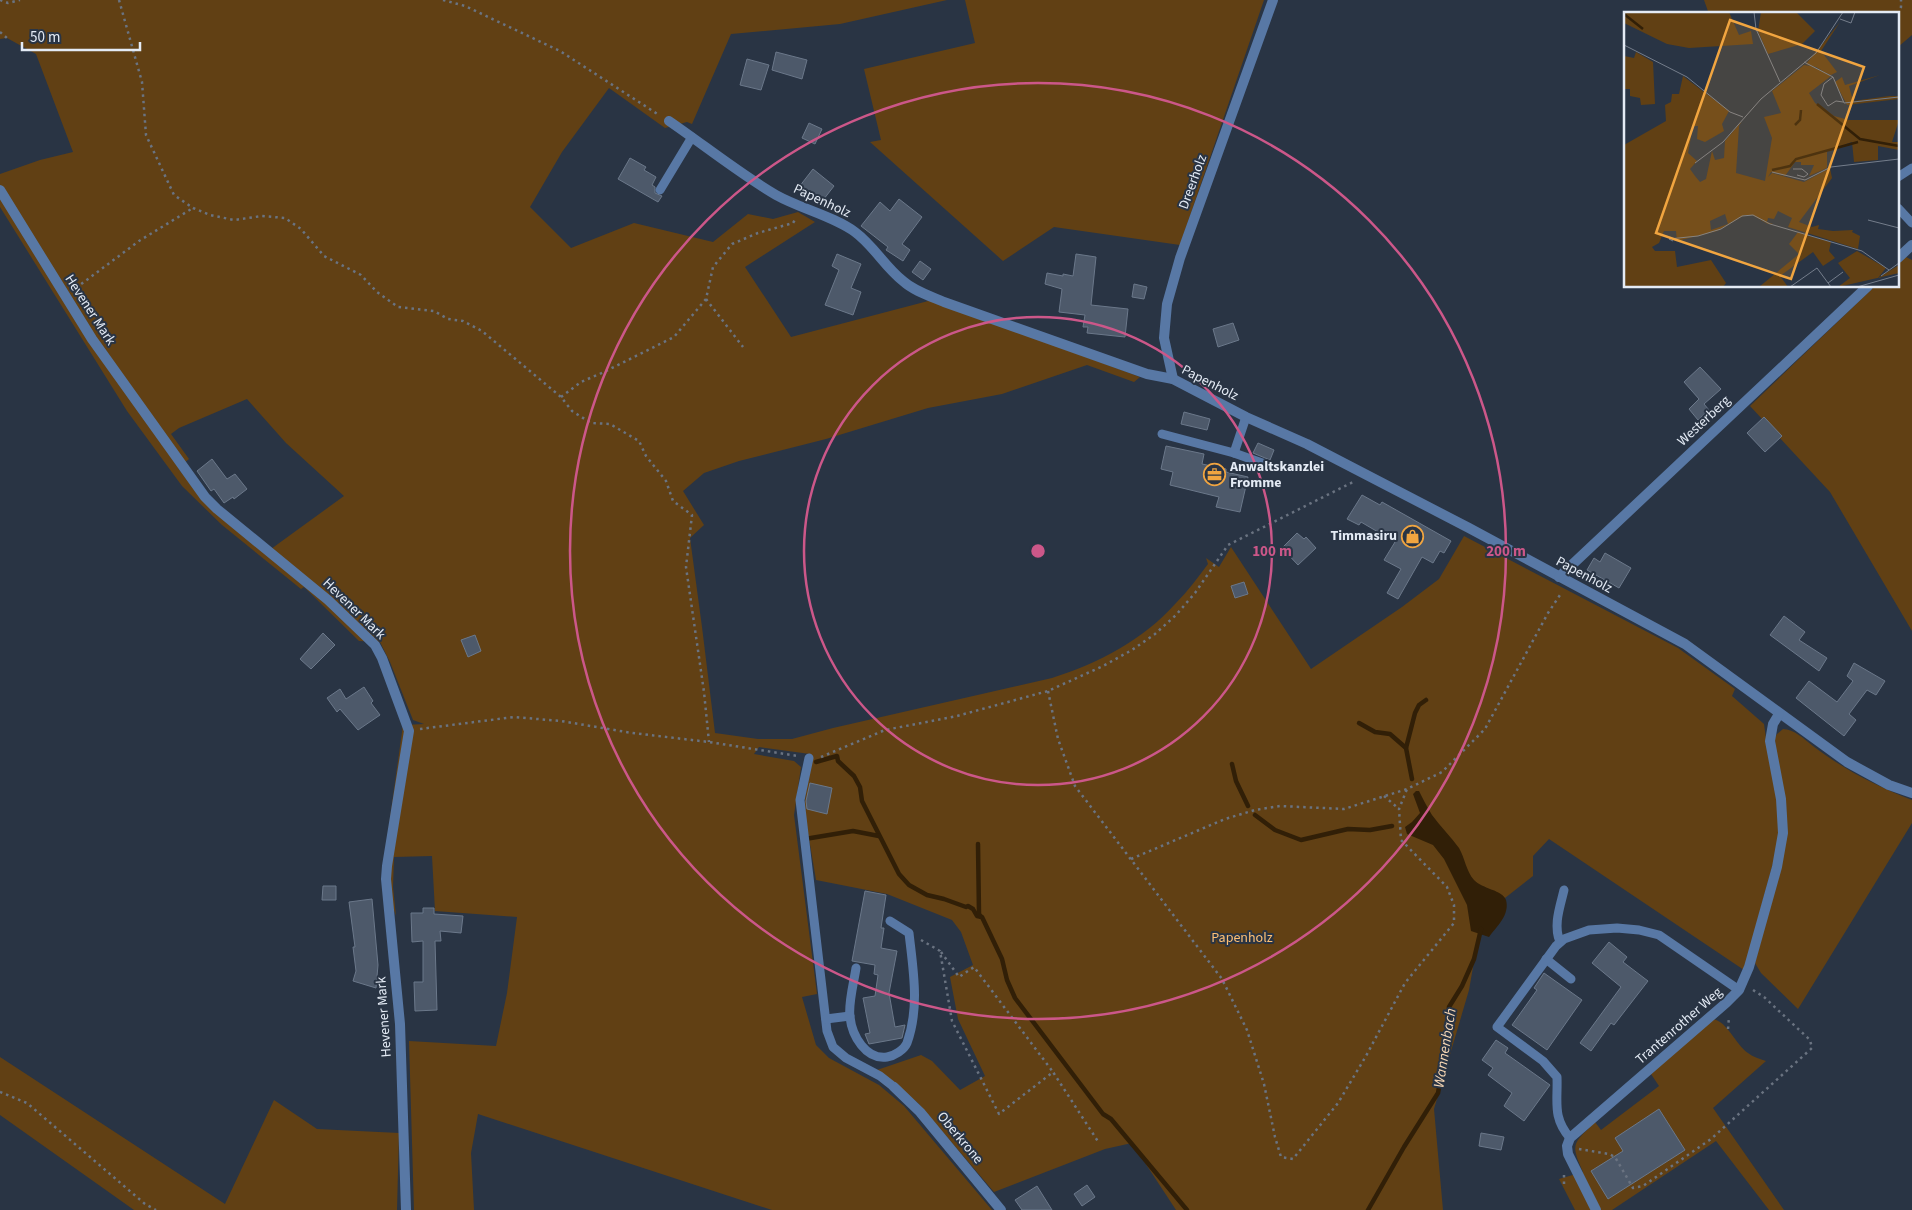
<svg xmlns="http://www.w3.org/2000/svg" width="1912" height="1210" font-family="'Source Sans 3',sans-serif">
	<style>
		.green { fill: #614014; fill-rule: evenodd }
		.water { fill: #311f07 }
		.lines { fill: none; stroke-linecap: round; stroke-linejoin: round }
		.stream { stroke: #311f07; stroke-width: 4.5 }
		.building { fill: #4d596a; stroke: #6b788a }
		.path { stroke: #6a7381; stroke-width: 2.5; stroke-dasharray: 2.5 4; stroke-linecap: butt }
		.lane { stroke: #5878a5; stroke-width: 9 }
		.street { stroke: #5878a5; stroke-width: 10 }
		.ring { fill: none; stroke: #cc5789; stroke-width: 2.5 }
		.labels { text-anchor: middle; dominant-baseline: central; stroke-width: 4; stroke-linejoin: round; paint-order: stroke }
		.street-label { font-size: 14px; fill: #e4ebf5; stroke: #293444 }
		.poi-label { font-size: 14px; font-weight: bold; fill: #e4ebf5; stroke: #293444; text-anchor: start }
		.park-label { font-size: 14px; fill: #fec075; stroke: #293444 }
		.water-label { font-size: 15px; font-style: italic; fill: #f8d8b5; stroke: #293444 }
		.inset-river { fill: none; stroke: #311f07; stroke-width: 2.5 }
		.inset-road { fill: none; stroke: #747d8b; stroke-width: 1 }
		.view { fill: #f1a540; fill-opacity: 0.15; stroke: #f1a540; stroke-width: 2.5 }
		.inset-edge { fill: none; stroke: #e4ebf5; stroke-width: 2.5 }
		.centre { fill: #cc5789; stroke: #293444; stroke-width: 2.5 }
		.ring-label { font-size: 15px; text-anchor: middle; font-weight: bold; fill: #cc5789; stroke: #293444; stroke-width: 4; stroke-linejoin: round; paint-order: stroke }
	</style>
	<rect width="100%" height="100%" fill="#293444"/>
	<!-- green -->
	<g class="green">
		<path d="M0,0H947L840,24L731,34L692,124L687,122L665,128L609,88L562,152L530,207L571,248L634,223L713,242L748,214L773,219L798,212L815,222L745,267L791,337L932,300L1140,377L1134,382L1087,365L1002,394L928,408L826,439L739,461L704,473L683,491L704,525L690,538L702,627L715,733L758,739H792L833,728L1052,678C1099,663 1143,640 1176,603C1188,591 1198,577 1208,564L1206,558L1219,567L1231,547L1311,669L1402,607L1439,579L1464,536L1678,648L1735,689L1732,696L1764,724L1767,746L1776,785L1780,826L1776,852L1744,970L1549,839L1533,856V876L1482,916L1469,990L1434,1109L1443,1210H1176L1132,1143L1105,1149L994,1192L918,1103L877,1070L921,1055L932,1061L960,1090L985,1076L958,1019L950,977L973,965L961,932L952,920L887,894L816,880L804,809L810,754L759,747L754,754L794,761L801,767L794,815L817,994L802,997L816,1045L829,1058L879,1085L904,1106L992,1210H772L478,1114L471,1153L474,1210H414L409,1041L496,1046L507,993L517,917L435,911L432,856L394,857L393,887L396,916L382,875L403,725L424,724L413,720L390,662L380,642L359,641L304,587L301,589L222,525L182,486L127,411L0,207V174L40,160L73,152L36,54L7,38L0,39ZM247,399L286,443L344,496L271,549L197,493L178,468L189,459L171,434L179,428Z"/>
		<path d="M965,0H1264L1180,245L1054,227L1003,261L870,142L881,140L864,69L975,43Z"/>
		<path d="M1704,0H1912V35L1898,47V14H1709Z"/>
		<path d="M1906,257L1912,260V631L1830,492L1750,406L1875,286H1898V264Z"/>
		<path d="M1783,729C1794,729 1804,739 1813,746C1843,769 1876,786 1912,800V823L1798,1009L1761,973L1755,963L1780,868L1775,738L1777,734Z"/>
		<path d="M1713,1019C1728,1022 1735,1044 1748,1053C1753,1057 1760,1059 1766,1061L1713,1108L1784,1210H1769L1716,1141L1612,1210H1575L1559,1179L1583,1172C1570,1143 1573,1144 1595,1122L1601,1130L1659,1086L1651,1074Z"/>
		<path d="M0,1057L225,1204L274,1100L317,1129L399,1133L397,1210H134L0,1115Z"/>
	</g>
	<!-- water -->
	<path class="water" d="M1416,791H1419C1423,799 1427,807 1432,815C1440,826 1451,837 1459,848C1465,858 1466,871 1474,880C1482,889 1503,890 1506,900C1510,915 1497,926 1489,937L1471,931L1467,905L1444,859L1433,845L1407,834L1405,827L1412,822L1420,813L1413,794Z"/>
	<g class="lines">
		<!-- stream -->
		<g class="stream">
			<path d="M1359,723L1375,732L1390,734L1406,748"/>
			<path d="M816,762L837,756L838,761L854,776L860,787L862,801L899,874L909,885L927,895L944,899L966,907L968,906L973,909L977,916L982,917L1002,959L1007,980L1015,998L1103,1114L1111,1119L1187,1210"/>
			<path d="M1232,764L1236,781L1248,806"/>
			<path d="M1412,779L1406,748L1415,713L1419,705L1426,700"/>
			<path d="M1255,815L1275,830L1301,840L1348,829L1370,830L1392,826"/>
			<path d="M805,839L853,831L879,836"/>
			<path d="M978,844L979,914L981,917"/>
			<path d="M1368,1210L1404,1147L1438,1093L1443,1067L1442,1055L1445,1040L1450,1025L1449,1007L1462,986L1474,959L1481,929"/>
		</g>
	</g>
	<!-- building -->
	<g class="building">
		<path d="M776,52L807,60L802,79L772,70Z"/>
		<path d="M747,59L769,65L761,90L740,85Z"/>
		<path d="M809,123L822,129L815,144L802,138Z"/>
		<path d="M630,158L646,167L644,170L656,177L652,185L655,187V193L662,196L658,202L618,179Z"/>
		<path d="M813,169L834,186L820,204L799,187Z"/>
		<path d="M899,199L922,217L902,244L910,250L903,261L886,250L888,247L861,226L880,202L890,211Z"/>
		<path d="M837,254L861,264L851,288L861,292L853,315L825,305L839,270L832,266Z"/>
		<path d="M1076,254L1096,257L1091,305L1128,309L1125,337L1087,333L1088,327H1083L1085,315L1059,312L1062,289L1045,284L1047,273L1063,276V274L1073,276Z"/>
		<path d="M920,261L931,269L923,280L912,272Z"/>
		<path d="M1134,284L1147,287L1144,299L1132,297Z"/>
		<path d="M1233,323L1239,340L1218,347L1213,329Z"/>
		<path d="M1700,367L1721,389L1704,404L1709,410L1698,420L1689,409L1699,399L1684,382Z"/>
		<path d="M1184,412L1210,419L1207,430L1181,424Z"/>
		<path d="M1764,417L1782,436L1765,452L1747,433Z"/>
		<path d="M1258,443L1274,450L1270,460L1253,453Z"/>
		<path d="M1166,446L1204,454L1202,464L1226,469V472L1248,477L1240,512L1216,507L1219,497L1170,485L1173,472L1161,469Z"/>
		<path d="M212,459L227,479L235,474L247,489L234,499L233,497L224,503L214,489L211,491L197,471Z"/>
		<path d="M1362,495L1380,505L1382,502L1451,541L1444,553L1440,551L1433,563L1422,557L1398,599L1387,593L1401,569L1384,560L1395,542L1361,522L1359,525L1347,519Z"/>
		<path d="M1297,533L1304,539L1306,537L1316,548L1298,565L1282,548Z"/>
		<path d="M1605,553L1631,568L1619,588L1587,570L1594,558L1600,562Z"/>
		<path d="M1244,582L1248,594L1235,598L1231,586Z"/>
		<path d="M1784,616L1805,632L1799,640L1827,658L1819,671L1770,635Z"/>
		<path d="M323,633L335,645L311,669L300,659Z"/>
		<path d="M475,635L481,651L468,657L461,640Z"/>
		<path d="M1854,663L1885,681L1876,695L1867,690L1849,714L1856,720L1844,736L1796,698L1809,681L1837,702L1853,681L1847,676Z"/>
		<path d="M364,687L373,701L371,703L380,715L358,730L340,709L337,712L327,698L340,689L346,699Z"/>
		<path d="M810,783L832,788L827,814L807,809L806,801Z"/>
		<path d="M323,886H336V900H322Z"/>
		<path d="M865,891L886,895L881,928H884L881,948L897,951L889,993L895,1027L905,1025L902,1038L869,1044L865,1034L870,1033L863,998L875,996L878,975L874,974L875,965L852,961Z"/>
		<path d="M372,899L378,965L376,988L353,981L356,971L353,947H355L349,902Z"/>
		<path d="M423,908H434V914L463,916L461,933L440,931L441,941H435L437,1010L415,1011L414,982H423V941L412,942L411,913H423Z"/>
		<path d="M1609,942L1627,957L1623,962L1648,981L1614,1025L1611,1023L1591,1051L1580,1043L1621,987L1592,963Z"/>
		<path d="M1544,973L1582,1000L1547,1050L1512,1025L1537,990L1534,988Z"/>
		<path d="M1496,1040L1508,1048L1505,1053L1550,1085L1524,1121L1504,1106L1512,1093L1488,1075L1493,1068L1482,1060Z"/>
		<path d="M1659,1109L1685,1150L1608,1199L1591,1171L1623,1151L1615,1138Z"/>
		<path d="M1481,1133L1504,1137L1501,1150L1479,1146Z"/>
		<path d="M1087,1185L1095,1197L1082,1206L1074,1194Z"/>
		<path d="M1037,1186L1052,1210H1022L1015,1200Z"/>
	</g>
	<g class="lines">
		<!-- path -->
		<g class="path">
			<path d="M0,0L8,3L20,0"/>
			<path d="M119,0L142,82L146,135L174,195L193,208L210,215L234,220L262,216L285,218L301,229L324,256L361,275L377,292L398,307L434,311L448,319L463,321L482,331L561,397L572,411L591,423L610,424L639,441L646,456L666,481L673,501L692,515L686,567L704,692L709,742"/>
			<path d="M443,0L465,6L560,51L659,115"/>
			<path d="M1898,14L1901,7V0"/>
			<path d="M0,32L7,38"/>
			<path d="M76,288L139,241L193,208"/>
			<path d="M706,299L743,347"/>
			<path d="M561,397L581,382L604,372L674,337L706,299L713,267L732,244L758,233L793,223L796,218"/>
			<path d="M1048,691L1058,739L1075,786L1222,979L1247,1030L1264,1084L1275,1137L1281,1157L1293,1159L1338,1103L1366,1056L1405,983L1454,923V905L1447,887L1401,840L1399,809L1407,789"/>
			<path d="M420,729L514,717L561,721L632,733L709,742L798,756"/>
			<path d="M821,757L885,730L957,716L1048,691L1103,666L1132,650L1155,634L1176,615L1195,593L1228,545L1353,482"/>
			<path d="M1384,796L1399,809"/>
			<path d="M1131,859L1225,819L1255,810L1280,806L1344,809L1407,789L1442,772L1485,729L1548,613L1562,592"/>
			<path d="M921,940L940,951L952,1021L999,1114L1053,1072L1099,1143"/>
			<path d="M941,952L959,977L974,967L1053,1072"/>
			<path d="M1728,1029L1729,1017"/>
			<path d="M0,1092L27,1103L145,1204L156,1210"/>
			<path d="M1579,1149L1609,1154L1615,1157L1633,1188L1643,1186L1711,1139L1812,1048L1810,1040L1764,997L1753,990"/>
			<path d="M1564,1175V1186"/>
		</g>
		<!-- lane -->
		<g class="lane">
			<path d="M1898,177L1912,168"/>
			<path d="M660,190L692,137"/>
			<path d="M1898,208L1912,223"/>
			<path d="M1162,434L1234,453L1265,464"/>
			<path d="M1234,453L1246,417"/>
			<path d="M809,758L800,800L827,1031L833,1047L846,1058L880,1076L894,1087"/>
			<path d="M1560,942C1553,925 1560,907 1564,890"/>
			<path d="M1546,959L1571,979"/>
			<path d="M856,968C854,982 848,1003 850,1017C852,1036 866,1060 887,1057C894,1056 904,1050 907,1043C920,1007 913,969 909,933L890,921"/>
			<path d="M826,1019L850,1016"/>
			<path d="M1570,1138C1552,1117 1558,1102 1557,1077L1543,1061L1497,1027L1556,946L1564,939L1589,930L1617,928L1639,930L1659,935L1739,990"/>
		</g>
		<!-- street -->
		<g class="street">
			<path d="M669,121C704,145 740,174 776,195C801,209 833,216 855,232C874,246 885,267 903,281C914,291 930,296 944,302L1147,374L1173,379L1246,417L1307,444L1469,528L1685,644L1847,762L1889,785L1912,793"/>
			<path d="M0,190L92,339L205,497L217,509L328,600L375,645L382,658L409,731L387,866L386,879L400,1024L406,1210"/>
			<path d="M1898,258L1912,245"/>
			<path d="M1173,379L1164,338L1167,304L1180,258L1273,0"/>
			<path d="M1559,577L1868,286"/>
			<path d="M894,1087L920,1112L1001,1210"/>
			<path d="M1596,1210L1568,1154L1567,1146L1570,1138L1726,1003L1739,990L1749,967L1777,867L1783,833L1781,799L1770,741L1773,724L1779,714"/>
		</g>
	</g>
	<!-- distance rings -->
	<g class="ring">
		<circle cx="1038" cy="551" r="234"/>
		<circle cx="1038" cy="551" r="468"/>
	</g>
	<!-- icons -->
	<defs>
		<symbol id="office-ring" viewBox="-11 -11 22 22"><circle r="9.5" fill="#293444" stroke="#f1a540" stroke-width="1.5"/><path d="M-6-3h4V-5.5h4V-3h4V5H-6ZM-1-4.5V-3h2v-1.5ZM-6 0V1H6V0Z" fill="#f1a540"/></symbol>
		<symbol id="shop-ring" viewBox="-11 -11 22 22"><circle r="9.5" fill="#293444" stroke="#f1a540" stroke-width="1.5"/><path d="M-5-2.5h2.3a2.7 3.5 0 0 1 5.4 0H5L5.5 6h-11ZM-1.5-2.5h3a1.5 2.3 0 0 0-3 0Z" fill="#f1a540"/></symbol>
	</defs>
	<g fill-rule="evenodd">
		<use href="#office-ring" x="1202" y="462" width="25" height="25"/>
		<use href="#shop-ring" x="1400" y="524" width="25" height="25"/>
	</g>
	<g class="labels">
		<!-- street labels -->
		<g class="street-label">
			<text transform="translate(1193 182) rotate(-70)">Dreerholz</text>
			<text transform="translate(822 201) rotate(25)">Papenholz</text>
			<text transform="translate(90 310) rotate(57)">Hevener Mark</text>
			<text transform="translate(1210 383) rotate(27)">Papenholz</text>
			<text transform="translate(1704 421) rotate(-43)">Westerberg</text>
			<text transform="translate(1584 575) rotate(28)">Papenholz</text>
			<text transform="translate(354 609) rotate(44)">Hevener Mark</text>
			<text transform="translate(384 1017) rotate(-94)">Hevener Mark</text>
			<text transform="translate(1679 1026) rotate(-41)">Trantenrother Weg</text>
			<text transform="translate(960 1138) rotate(50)">Oberkrone</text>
		</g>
		<!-- poi labels -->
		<g class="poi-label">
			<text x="1230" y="467">Anwaltskanzlei<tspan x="1230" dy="16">Fromme</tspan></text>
			<text x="1397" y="536" text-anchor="end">Timmasiru</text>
		</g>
		<!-- park labels -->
		<g class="park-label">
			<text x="1242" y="938">Papenholz</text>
		</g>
		<!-- water labels -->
		<g class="water-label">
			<text transform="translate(1445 1048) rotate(-81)">Wannenbach</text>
		</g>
	</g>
	<!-- overview -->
	<g transform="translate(1624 12)">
		<rect width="275" height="275" fill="#293444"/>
		<path d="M0,0H105L115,23L127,19L129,32L65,36L43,32L0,11ZM137,0H172L191,19L178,32L144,42L134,19ZM216,10L197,39L213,60L207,63L182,52ZM12,40L29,50L31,92L17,93L16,86L6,84V77H0V44L10,46ZM180,53L192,55L207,64L185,81L191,91L210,104L225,108H275L268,130H275V138L254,134V148L230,150L228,130L203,139V156L185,164L190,153H177V150H171L161,164L147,160L144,165L148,161L180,170L206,156L208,166L175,210L188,215L195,213L194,217L209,219L229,218L228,220L236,224L234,237L164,215L168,206L154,199L150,207L144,206L143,210L149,212H144L128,203H121L93,219L53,229L52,219H40L35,231L28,235L31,239H51L53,255L87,248L102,271L99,275H0V133L42,109L41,93L47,90L48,82H55L59,64L105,99L98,112L100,119L81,130L73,127L74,114H69L64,141L73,149L66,157L71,164L76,170L82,167L88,139L91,148L100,146L101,129L118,109L115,114L112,161L141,169L148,126L140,105L157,101L148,79ZM101,202L104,212L87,218L86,209ZM256,63L225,74L229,89L265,84H275V87L223,93L211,70L218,65L221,73ZM174,220L207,230L205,239L211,246L199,254L189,240L156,264L164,275H135L175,242L165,232ZM233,239L262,256L254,266L275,253V261L214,275L226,266L214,251Z" fill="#614014" fill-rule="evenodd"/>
		<path class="inset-river" d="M0,2L19,17M193,92L236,127L275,134M171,113L176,108L177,98M148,158L166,154L172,147L234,130"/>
		<path class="inset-road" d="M130,0L132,17L156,70M216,7L227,11L231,0M0,33L63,65L106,100L119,105M180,50L209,65L220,91L275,85M209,65L200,72L197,83L204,94L212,89L219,90M71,151L99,130L137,87L192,41L219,0M169,157H178L184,162L180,165L173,163M148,160L181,168L207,155L275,147M275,170V194M244,208L275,216M49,229L45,227L74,224L97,217L118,204L129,203L146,212L238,239L265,258M257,264L275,251M204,271L219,260M166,275L193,256L207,275M233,275L275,263"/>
		<path class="view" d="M106,8L240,55L167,267L32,221Z"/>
		<rect width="275" height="275" class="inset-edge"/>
	</g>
	<circle cx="1038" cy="551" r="8" class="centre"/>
	<g class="ring-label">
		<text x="1272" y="556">100 m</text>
		<text x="1506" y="556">200 m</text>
	</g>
	<!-- scale -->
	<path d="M22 42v8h118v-8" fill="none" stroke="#e4ebf5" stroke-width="2.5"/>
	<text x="30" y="42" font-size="15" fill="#e4ebf5" stroke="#293444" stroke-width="4" paint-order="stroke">50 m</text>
</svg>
